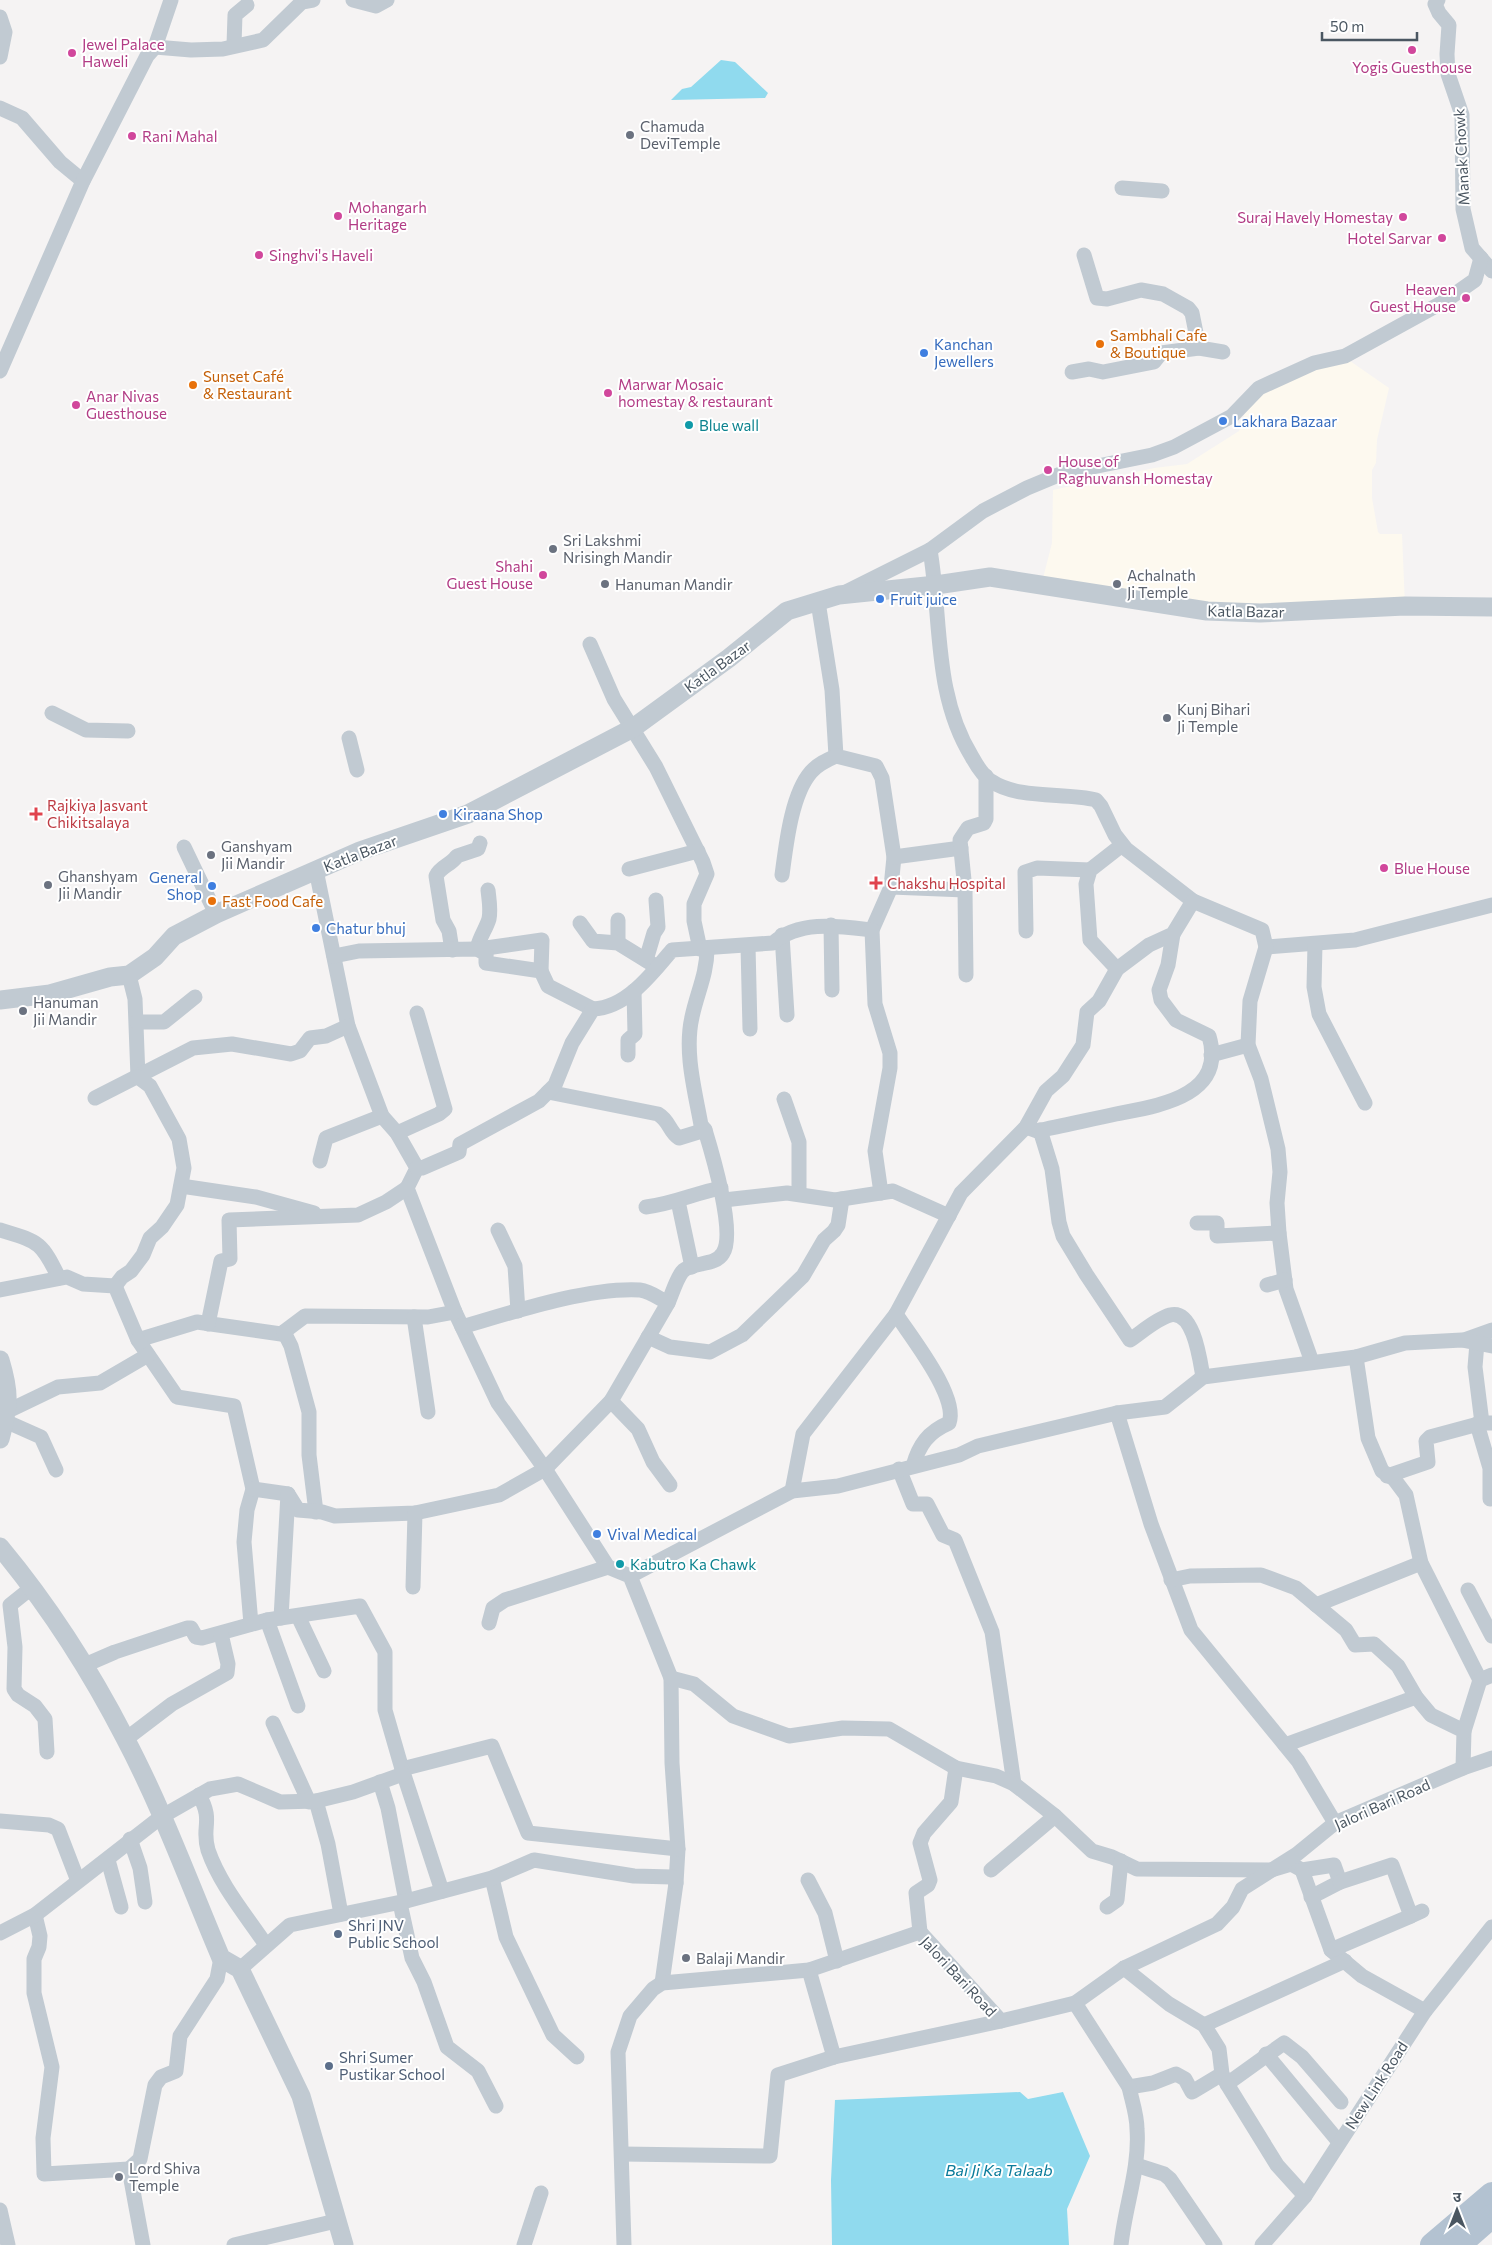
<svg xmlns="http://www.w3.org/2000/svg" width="1492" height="2245" font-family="Commissioner,'Noto Sans Devanagari',sans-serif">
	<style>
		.commercial { fill: #fdf9ef }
		.water { fill: #90daee }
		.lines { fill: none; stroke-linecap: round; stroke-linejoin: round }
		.minor { stroke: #c1cad2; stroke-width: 15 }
		.tertiary { stroke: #c1cad2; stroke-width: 19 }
		.primary { stroke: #b3c2d1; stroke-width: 24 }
		.hotel-dot { fill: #d1479c; stroke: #fff; stroke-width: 2 }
		.worship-dot { fill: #6b7280; stroke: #fff; stroke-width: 2 }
		.food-dot { fill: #e8710a; stroke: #fff; stroke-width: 2 }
		.shop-dot { fill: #3f7fe0; stroke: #fff; stroke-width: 2 }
		.culture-dot { fill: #0f9aa8; stroke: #fff; stroke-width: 2 }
		.health-dot { fill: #e0444e; stroke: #fff; stroke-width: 2 }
		.service-dot { fill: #5c6f8a; stroke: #fff; stroke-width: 2 }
		.labels { text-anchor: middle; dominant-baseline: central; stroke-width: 4; stroke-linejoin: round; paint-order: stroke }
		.hotel-label { font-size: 15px; fill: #b23c85; stroke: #fff; text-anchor: start }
		.worship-label { font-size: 15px; fill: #5b616d; stroke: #fff; text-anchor: start }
		.street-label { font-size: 15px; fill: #4a5661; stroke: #fff }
		.food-label { font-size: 15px; fill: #c56008; stroke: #fff; text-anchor: start }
		.shop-label { font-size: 15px; fill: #366cbe; stroke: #fff; text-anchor: start }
		.culture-label { font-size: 15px; fill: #0d838f; stroke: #fff; text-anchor: start }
		.health-label { font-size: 15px; fill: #be3a42; stroke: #fff; text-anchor: start }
		.service-label { font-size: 15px; fill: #4e5e75; stroke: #fff; text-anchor: start }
		.water-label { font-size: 16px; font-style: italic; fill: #0c7c9b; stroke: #fff }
	</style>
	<rect width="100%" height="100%" fill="#f5f3f3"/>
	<!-- commercial -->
	<path class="commercial" d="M1350,361L1389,388L1377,440L1376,463L1372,470V498L1378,532L1380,534H1402L1405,606L1294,612L1041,586L1052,543L1053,490L1154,468L1187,464L1239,431L1250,396L1277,380Z"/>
	<!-- water -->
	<g class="water">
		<path d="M721,60L735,62L768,93L765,98L671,100L682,89L691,87Z"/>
		<path d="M1020,2092L1028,2099L1063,2092L1090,2156L1067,2209L1069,2245H832L831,2180L835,2100Z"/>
	</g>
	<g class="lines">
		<!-- minor -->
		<g class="minor">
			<path d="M353,0L376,6L387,0"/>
			<path d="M1438,0L1435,4L1439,13L1449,25L1447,54L1448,74L1462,115L1463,209L1472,248L1492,271"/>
			<path d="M0,17L5,32L0,57"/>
			<path d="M234,45L235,15L247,5"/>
			<path d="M155,47L191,50L223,49L263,40L302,2L313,0"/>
			<path d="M0,108L22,118L60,162L83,181"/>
			<path d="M1122,188L1162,191"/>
			<path d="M1084,255L1097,298L1107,299L1141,290L1163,294L1188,308L1192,313L1199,348"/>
			<path d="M0,371L83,181L147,56L155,47L171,0"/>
			<path d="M1072,372L1089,369L1103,372L1154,362L1161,353L1199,348L1223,352"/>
			<path d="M930,550C942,620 933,694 972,757C977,766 983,776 991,781C1019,800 1065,792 1096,800L1101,806L1115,835L1126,849L1193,901L1262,930L1266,947L1355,940L1492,905"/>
			<path d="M846,592L930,550L983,511L1027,488L1063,473L1152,455L1174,447L1232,416L1259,388L1314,363L1345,356L1445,301L1475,280L1481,258"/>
			<path d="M818,602L832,690L836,756L876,766L882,778L894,857L891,887L872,930L875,1004L890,1053V1068L875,1151L881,1193"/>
			<path d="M590,644L614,699L656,767L703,862L707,874L694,904V921L700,949"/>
			<path d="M52,713L86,730L128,731"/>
			<path d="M349,738L357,770"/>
			<path d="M184,847L216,914"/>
			<path d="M894,857L961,848"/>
			<path d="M629,869L698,851"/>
			<path d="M316,870L348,1026L382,1116L397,1133L417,1168L407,1188L455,1312L498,1403L545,1469L608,1567L630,1576L671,1678L672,1763L678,1849L676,1883L662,1983"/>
			<path d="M782,875C786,846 791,795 811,772C818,764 827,760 836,756"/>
			<path d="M891,887L965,890"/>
			<path d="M618,920V943"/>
			<path d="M580,923L593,941L618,943L657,967"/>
			<path d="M831,925L832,990"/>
			<path d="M1026,931L1025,872L1037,868L1090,870"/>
			<path d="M782,935L787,1015"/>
			<path d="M1315,944L1314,987L1319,1014L1365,1103"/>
			<path d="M748,946L750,1029"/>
			<path d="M1266,947L1250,1001L1248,1045L1261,1079L1278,1149L1280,1172L1277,1203L1279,1233L1286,1289L1312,1362"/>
			<path d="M477,949C479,938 486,929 489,919C491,909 489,900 488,890"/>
			<path d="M452,950L449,931L443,920L436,876C441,866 451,865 457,856L478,849L480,843"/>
			<path d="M486,954V948L542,940L541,971"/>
			<path d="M334,956L359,951L477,949L486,954V963L541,971L548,986L593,1009"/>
			<path d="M646,960L654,933L658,927L656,900"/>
			<path d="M1117,969L1090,940L1086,884L1090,870L1122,845"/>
			<path d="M129,975L135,999L138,1077"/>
			<path d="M966,975L965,890L960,840L968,828L984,823L986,819V776"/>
			<path d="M137,1022H164L195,997"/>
			<path d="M628,1055V1040L635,1034L634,991"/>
			<path d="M1211,1055L1248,1045"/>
			<path d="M548,1092L658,1114C670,1121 669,1132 679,1138L705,1130"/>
			<path d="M95,1098L193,1048L232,1044L291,1054L300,1051L310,1038L326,1036L348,1026"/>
			<path d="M784,1099L799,1142V1194"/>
			<path d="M1026,1127L1037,1131C1063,1125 1089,1120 1116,1114C1156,1106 1227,1097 1209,1036L1176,1020L1161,1000L1159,990L1168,965L1173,934"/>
			<path d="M1040,1130L1052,1169L1059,1222L1063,1236L1086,1274L1130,1340C1142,1332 1156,1319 1170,1315C1194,1309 1200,1361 1203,1377"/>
			<path d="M397,1133L439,1114L445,1109L417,1013"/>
			<path d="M320,1161L326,1138L382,1116"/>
			<path d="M417,1168H422L459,1152L460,1144L539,1101L555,1085L572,1043L593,1009C626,1008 652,974 672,950L773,943C800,920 838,926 872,930"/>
			<path d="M181,1186L256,1197L314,1213"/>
			<path d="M724,1200L787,1193L835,1200L893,1191L949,1216"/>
			<path d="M678,1201L692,1267"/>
			<path d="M646,1207C673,1204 695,1193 721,1188"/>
			<path d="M1197,1223H1217V1236L1279,1233"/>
			<path d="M0,1230C39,1242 41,1241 59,1278"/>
			<path d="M498,1230L515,1266L518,1311"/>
			<path d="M1267,1285L1285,1280"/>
			<path d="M115,1286L122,1277L131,1271L143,1255L150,1238L162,1227L177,1205L184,1168L179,1139L150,1086L138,1077"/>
			<path d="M0,1290L67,1277L83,1284L115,1286L138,1340L197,1322L281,1334L305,1316L428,1317L455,1312"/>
			<path d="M668,1303C672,1294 676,1280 682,1272C692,1261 715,1267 723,1253C736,1233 712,1153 705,1130L701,1125C695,1091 684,1052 692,1017C697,993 707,974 707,949"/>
			<path d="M896,1314C911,1337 959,1397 949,1423C928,1432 919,1445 913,1466"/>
			<path d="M414,1317L428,1412"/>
			<path d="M208,1324L221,1261L230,1259L229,1220L358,1215L386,1202L407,1188"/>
			<path d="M284,1332L291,1346L309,1412V1455L316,1512"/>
			<path d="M648,1337L670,1347L710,1352L742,1335L803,1276L824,1240L834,1231L838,1225L842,1199"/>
			<path d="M138,1340L177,1397L234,1406L253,1489L247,1510L244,1542L251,1624"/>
			<path d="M1464,1340L1492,1330"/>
			<path d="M1477,1343L1475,1367L1482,1423"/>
			<path d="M1356,1357L1368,1438L1382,1471L1394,1479L1406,1495L1421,1563L1480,1680"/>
			<path d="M611,1401L638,1429L653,1462L670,1485"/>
			<path d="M8,1411L58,1387L100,1383L148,1355"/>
			<path d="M1117,1413L1151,1524L1191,1630L1298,1761L1335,1823"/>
			<path d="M5,1421L41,1437L56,1470"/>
			<path d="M1477,1424L1490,1468V1499"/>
			<path d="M899,1469L913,1504H927L943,1535L955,1540L992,1632L1014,1784"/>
			<path d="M1387,1476L1428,1462L1426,1441L1430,1437L1482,1423H1492"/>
			<path d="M253,1489L288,1494L298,1510L322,1512L335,1516L415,1513L499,1495L545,1469L611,1401L668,1303C660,1299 650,1291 640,1290C588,1287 513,1312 462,1327"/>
			<path d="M792,1491L803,1434L896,1314L961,1193L1026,1127L1046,1091L1063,1076L1083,1045L1087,1012L1099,1001L1117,969L1149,945L1173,934L1193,901"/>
			<path d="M630,1576L792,1491L838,1486L959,1455L978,1446L1117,1413L1165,1407L1203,1377L1356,1357L1405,1343L1462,1340L1492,1346"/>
			<path d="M1171,1580L1190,1576L1261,1575L1296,1588L1346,1630L1355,1645L1374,1644L1398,1666L1416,1697L1431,1715L1464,1731L1463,1768"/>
			<path d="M413,1587L415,1513"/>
			<path d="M35,1590L25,1593L10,1605L15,1647L14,1689L18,1695L35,1706L45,1719L47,1752"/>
			<path d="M1468,1590L1492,1636"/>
			<path d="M1316,1605L1421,1563"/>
			<path d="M298,1616L324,1671"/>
			<path d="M281,1618L288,1494"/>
			<path d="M267,1620L298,1706"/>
			<path d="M489,1623L493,1608L505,1600L608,1567"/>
			<path d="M85,1665L115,1652L187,1628H191L196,1637L202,1638L267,1620L360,1606L385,1652V1710L402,1769L492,1746L528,1833L678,1849"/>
			<path d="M671,1678L694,1684L733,1716L789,1736L843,1728L889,1729L956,1768L996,1776L1014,1784L1055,1816L1092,1851L1112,1857L1137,1869L1271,1870L1291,1864L1302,1870L1334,1865L1340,1882L1311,1897"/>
			<path d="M273,1723L309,1802"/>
			<path d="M1464,1731L1480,1680L1492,1675"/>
			<path d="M126,1739L172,1704L227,1673L228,1664L221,1634"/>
			<path d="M1285,1745L1416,1697"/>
			<path d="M402,1769L442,1891"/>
			<path d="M380,1782L388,1808L406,1901"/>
			<path d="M199,1795C214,1821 201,1827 208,1850C220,1885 246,1915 266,1945"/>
			<path d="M316,1801L328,1844L341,1914"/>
			<path d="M0,1821L49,1825L58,1829L78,1881"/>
			<path d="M130,1839L140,1868L145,1902"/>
			<path d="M108,1860L121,1907"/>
			<path d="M991,1870L1055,1816"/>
			<path d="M1302,1870L1331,1950L1362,1976L1425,2011"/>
			<path d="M492,1878L506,1937L553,2035L577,2057"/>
			<path d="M808,1880L825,1913L837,1961"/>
			<path d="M1340,1882L1392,1865L1411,1916L1422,1911"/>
			<path d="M400,1903L412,1958L424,1982L447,2047L478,2071L496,2106"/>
			<path d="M1107,1907L1117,1900L1121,1861"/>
			<path d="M35,1915L40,1936L39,1947L34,1959V1993L52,2067L43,2138L44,2174L129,2169L143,2245"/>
			<path d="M920,1932L916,1893L928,1885L930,1880L920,1843L924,1833L951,1802L956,1768"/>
			<path d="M0,1933L35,1915L161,1817L210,1789L238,1784L280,1802L316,1801L353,1792L403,1774"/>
			<path d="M1331,1950L1411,1916"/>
			<path d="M1124,1968L1169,2004L1204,2025L1219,2049L1222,2074L1227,2084L1277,2165L1305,2196"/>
			<path d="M240,1969L290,1925L406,1901L492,1878L534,1860L634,1876L672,1877L676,1883"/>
			<path d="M809,1970L834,2057"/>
			<path d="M1075,2003L1129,2087L1153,2083L1176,2074L1185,2079L1192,2092L1222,2074"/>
			<path d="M1204,2025L1345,1961"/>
			<path d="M1266,2054L1339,2142"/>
			<path d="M1227,2084L1284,2043L1302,2057L1341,2102"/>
			<path d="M622,2154L770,2156L778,2075L834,2057L1001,2021"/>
			<path d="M1136,2165L1164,2174L1170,2179L1215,2245"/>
			<path d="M129,2169L140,2159L155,2085L161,2077L176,2071L180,2036L217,1979L221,1958"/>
			<path d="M0,2210L8,2245"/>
			<path d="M234,2245L336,2221"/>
			<path d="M524,2245L541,2193"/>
			<path d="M624,2245L618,2052L630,2016L653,1989L662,1983L809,1970L920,1932L1001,2021L1075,2003L1124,1968L1217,1924L1233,1907L1242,1889L1297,1854L1335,1823L1463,1768L1492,1758"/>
			<path d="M1121,2245C1125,2206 1140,2168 1137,2129C1137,2115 1132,2101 1129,2087"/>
			<path d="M1262,2245L1305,2196L1425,2011L1492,1927"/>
		</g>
		<!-- tertiary -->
		<g class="tertiary">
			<path d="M0,1000L50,994L110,977L129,975L155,957L174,936L216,914L360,851L468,814L633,728L729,658L787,611L839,595L936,585L990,577L1207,611L1260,613L1405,606L1492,607"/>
			<path d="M0,1360C10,1393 9,1405 0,1439"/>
			<path d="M0,1547C49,1606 90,1670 125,1738C162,1808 190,1885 221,1958L240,1969L301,2096L344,2245"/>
		</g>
		<!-- primary -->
		<g class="primary">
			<path d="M1432,2245L1492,2194"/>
			<path d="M1459,2245L1492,2216"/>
		</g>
	</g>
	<!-- markers -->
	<g class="hotel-dot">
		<circle cx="1412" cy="50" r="5"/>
		<circle cx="72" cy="53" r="5"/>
		<circle cx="132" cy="136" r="5"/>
		<circle cx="338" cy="216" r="5"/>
		<circle cx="1403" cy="217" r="5"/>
		<circle cx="1442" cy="238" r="5"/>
		<circle cx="259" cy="255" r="5"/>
		<circle cx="1466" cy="298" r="5"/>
		<circle cx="608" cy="393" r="5"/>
		<circle cx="76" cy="405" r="5"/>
		<circle cx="1048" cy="470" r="5"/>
		<circle cx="543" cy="575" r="5"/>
		<circle cx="1384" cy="868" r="5"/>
	</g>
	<g class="worship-dot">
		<circle cx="630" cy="135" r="5"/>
		<circle cx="553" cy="549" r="5"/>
		<circle cx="605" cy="584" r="5"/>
		<circle cx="1117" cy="584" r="5"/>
		<circle cx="1167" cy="718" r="5"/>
		<circle cx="211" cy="855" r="5"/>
		<circle cx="48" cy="885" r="5"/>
		<circle cx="23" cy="1011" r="5"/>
		<circle cx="686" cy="1958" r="5"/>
		<circle cx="119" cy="2177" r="5"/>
	</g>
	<g class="food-dot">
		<circle cx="1100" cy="344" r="5"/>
		<circle cx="193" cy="385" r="5"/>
		<circle cx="212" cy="901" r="5"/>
	</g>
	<g class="shop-dot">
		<circle cx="924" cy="353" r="5"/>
		<circle cx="1223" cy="421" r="5"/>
		<circle cx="880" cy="599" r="5"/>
		<circle cx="443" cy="814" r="5"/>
		<circle cx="212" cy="886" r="5"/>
		<circle cx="316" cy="928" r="5"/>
		<circle cx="597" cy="1534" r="5"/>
	</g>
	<g class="culture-dot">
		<circle cx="689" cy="425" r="5"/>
		<circle cx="620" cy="1564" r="5"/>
	</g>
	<g class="health-dot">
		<path d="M33.5 806.5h5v5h5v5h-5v5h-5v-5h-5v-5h5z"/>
		<path d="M873.5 875.5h5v5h5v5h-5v5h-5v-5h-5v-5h5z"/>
	</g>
	<g class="service-dot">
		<circle cx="338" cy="1934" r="5"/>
		<circle cx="329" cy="2066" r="5"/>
	</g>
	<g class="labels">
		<!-- hotel labels -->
		<g class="hotel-label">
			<text x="82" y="44">Jewel Palace<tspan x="82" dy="17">Haweli</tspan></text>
			<text x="1412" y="67" text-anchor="middle">Yogis Guesthouse</text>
			<text x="142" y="136">Rani Mahal</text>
			<text x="348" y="207">Mohangarh<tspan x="348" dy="17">Heritage</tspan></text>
			<text x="1393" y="217" text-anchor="end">Suraj Havely Homestay</text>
			<text x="1432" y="238" text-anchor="end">Hotel Sarvar</text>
			<text x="269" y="255">Singhvi's Haveli</text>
			<text x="1456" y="289" text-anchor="end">Heaven<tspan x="1456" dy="17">Guest House</tspan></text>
			<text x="618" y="384">Marwar Mosaic<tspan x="618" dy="17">homestay &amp; restaurant</tspan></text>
			<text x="86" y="396">Anar Nivas<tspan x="86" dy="17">Guesthouse</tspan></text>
			<text x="1058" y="461">House of<tspan x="1058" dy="17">Raghuvansh Homestay</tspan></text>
			<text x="533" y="566" text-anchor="end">Shahi<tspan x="533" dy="17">Guest House</tspan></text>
			<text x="1394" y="868">Blue House</text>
		</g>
		<!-- worship labels -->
		<g class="worship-label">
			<text x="640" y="126">Chamuda<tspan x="640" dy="17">DeviTemple</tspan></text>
			<text x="563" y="540">Sri Lakshmi<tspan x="563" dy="17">Nrisingh Mandir</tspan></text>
			<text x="1127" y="575">Achalnath<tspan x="1127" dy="17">Ji Temple</tspan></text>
			<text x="615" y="584">Hanuman Mandir</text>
			<text x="1177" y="709">Kunj Bihari<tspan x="1177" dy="17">Ji Temple</tspan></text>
			<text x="221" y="846">Ganshyam<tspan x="221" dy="17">Jii Mandir</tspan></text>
			<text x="58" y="876">Ghanshyam<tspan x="58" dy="17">Jii Mandir</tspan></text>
			<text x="33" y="1002">Hanuman<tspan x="33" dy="17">Jii Mandir</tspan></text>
			<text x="696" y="1958">Balaji Mandir</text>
			<text x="129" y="2168">Lord Shiva<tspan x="129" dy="17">Temple</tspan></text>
		</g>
		<!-- street labels -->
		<g class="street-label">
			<text transform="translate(1461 157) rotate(-93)">Manak Chowk</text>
			<text transform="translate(1246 611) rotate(1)">Katla Bazar</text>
			<text transform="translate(717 666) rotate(-36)">Katla Bazar</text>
			<text transform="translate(360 853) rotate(-21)">Katla Bazar</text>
			<text transform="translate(1382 1804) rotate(-24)">Jalori Bari Road</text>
			<text transform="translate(959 1976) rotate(47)">Jalori Bari Road</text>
			<text transform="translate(1376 2085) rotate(-57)">New Link Road</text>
		</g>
		<!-- food labels -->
		<g class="food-label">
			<text x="1110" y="335">Sambhali Cafe<tspan x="1110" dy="17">&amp; Boutique</tspan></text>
			<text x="203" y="376">Sunset Café<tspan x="203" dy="17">&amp; Restaurant</tspan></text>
			<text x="222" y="901">Fast Food Cafe</text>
		</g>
		<!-- shop labels -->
		<g class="shop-label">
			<text x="934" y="344">Kanchan<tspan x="934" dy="17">Jewellers</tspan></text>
			<text x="1233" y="421">Lakhara Bazaar</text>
			<text x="890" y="599">Fruit juice</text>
			<text x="453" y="814">Kiraana Shop</text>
			<text x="202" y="877" text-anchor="end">General<tspan x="202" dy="17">Shop</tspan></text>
			<text x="326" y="928">Chatur bhuj</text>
			<text x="607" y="1534">Vival Medical</text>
		</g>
		<!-- culture labels -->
		<g class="culture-label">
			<text x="699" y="425">Blue wall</text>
			<text x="630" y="1564">Kabutro Ka Chawk</text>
		</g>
		<!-- health labels -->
		<g class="health-label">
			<text x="47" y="805">Rajkiya Jasvant<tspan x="47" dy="17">Chikitsalaya</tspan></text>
			<text x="887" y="883">Chakshu Hospital</text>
		</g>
		<!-- service labels -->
		<g class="service-label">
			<text x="348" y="1925">Shri JNV<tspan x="348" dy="17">Public School</tspan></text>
			<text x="339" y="2057">Shri Sumer<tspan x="339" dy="17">Pustikar School</tspan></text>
		</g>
		<!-- water labels -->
		<g class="water-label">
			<text x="999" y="2169">Bai Ji Ka Talaab</text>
		</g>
	</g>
	<!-- north arrow -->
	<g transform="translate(1457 2210)" stroke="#ffffff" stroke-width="4" paint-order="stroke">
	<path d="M0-4L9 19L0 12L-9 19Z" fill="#4a5661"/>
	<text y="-8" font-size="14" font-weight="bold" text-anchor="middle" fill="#4a5661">उ</text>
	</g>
	<!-- scale -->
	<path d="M1322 32v8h95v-8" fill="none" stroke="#4a5661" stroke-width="2.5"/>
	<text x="1330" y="32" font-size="15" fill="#4a5661" stroke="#ffffff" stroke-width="4" paint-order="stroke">50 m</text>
</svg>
